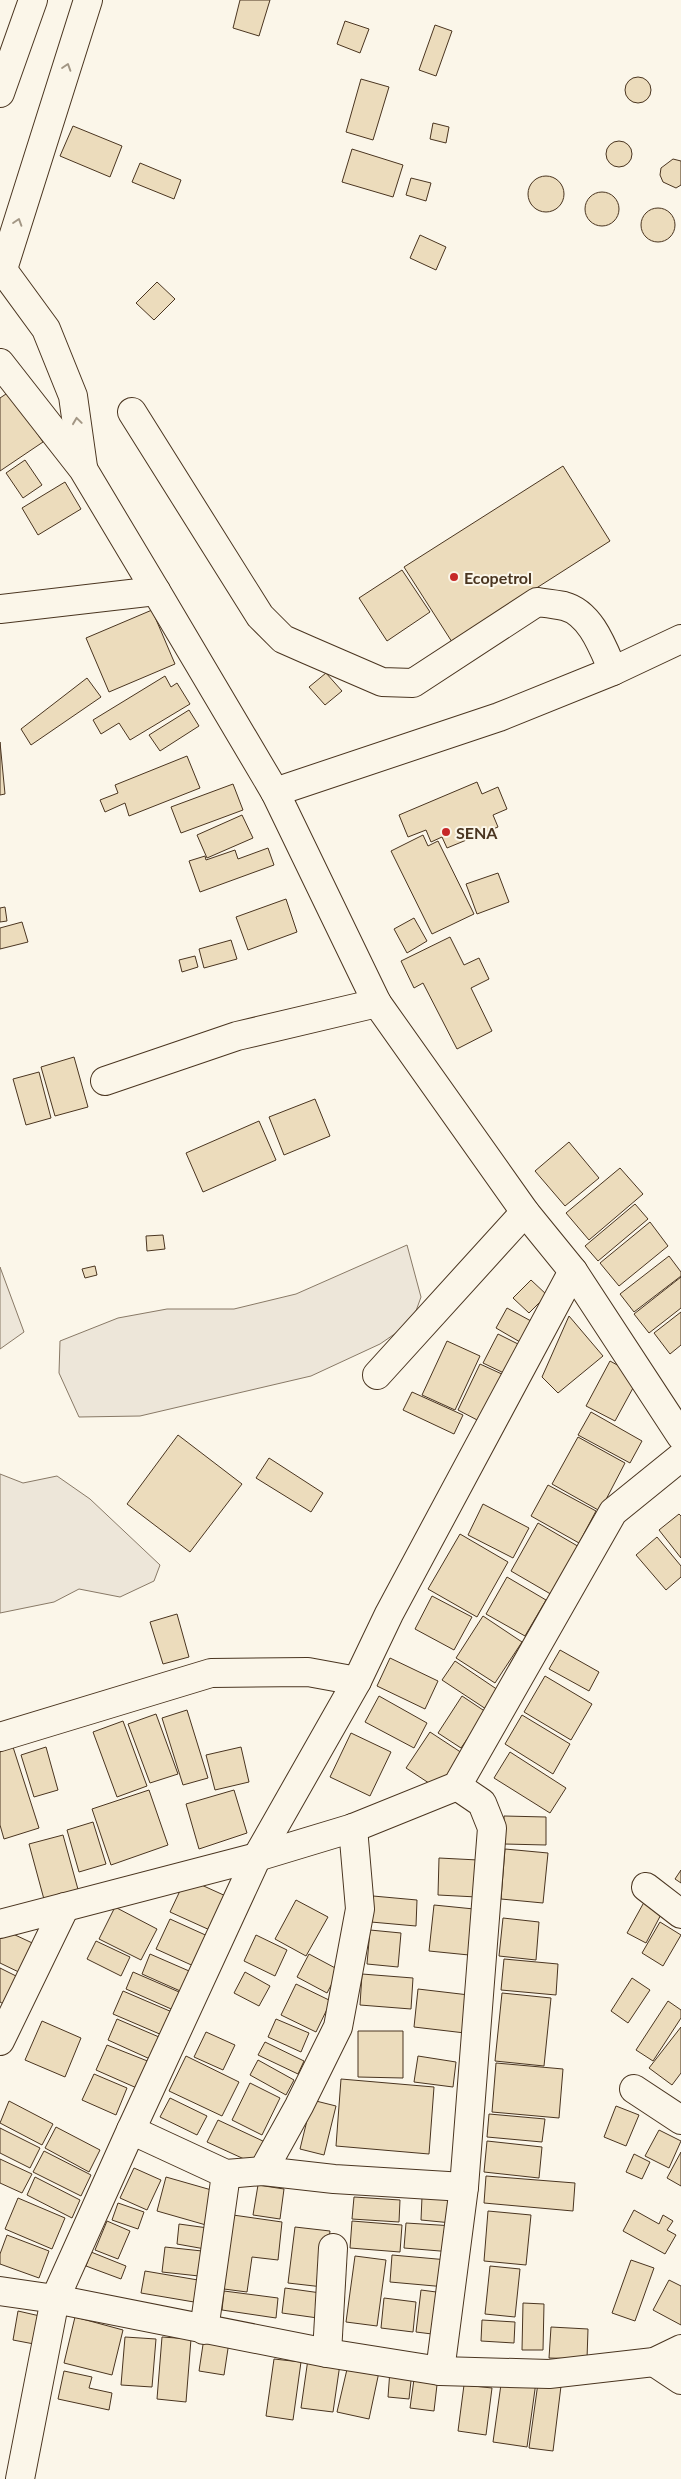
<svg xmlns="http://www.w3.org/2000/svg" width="681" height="2479" font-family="Lato,sans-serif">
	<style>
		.green { fill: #ede6d9; stroke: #887966 }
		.building { fill: #ecdcbc; stroke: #4a3520 }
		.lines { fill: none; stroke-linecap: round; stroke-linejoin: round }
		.minor-casing { stroke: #4a3520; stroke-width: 30 }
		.minor { stroke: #fbf6e9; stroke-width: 28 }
		.oneway { stroke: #a29684 }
		.poi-dot { fill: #c62828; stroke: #fbf6e9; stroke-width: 2 }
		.labels { text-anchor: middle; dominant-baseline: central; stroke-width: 4; stroke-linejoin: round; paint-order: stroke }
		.poi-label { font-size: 16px; font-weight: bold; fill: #4a3520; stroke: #fbf6e9; text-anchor: start }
	</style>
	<rect width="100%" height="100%" fill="#fbf6e9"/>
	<!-- green -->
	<g class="green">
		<path d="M407,1245L421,1297L412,1322L380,1344L311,1376L140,1416L79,1417L59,1373L60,1341L118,1318L167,1309H234L296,1294Z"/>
		<path d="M0,1267L24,1332L0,1349Z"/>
		<path d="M0,1474L23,1483L57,1476L90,1499L160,1565L154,1581L120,1597L79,1589L54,1602L0,1613Z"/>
	</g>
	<!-- building -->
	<g class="building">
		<path d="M240,0H270L259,36L233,28Z"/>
		<path d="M345,21L369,29L360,53L337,44Z"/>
		<path d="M435,25L452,31L436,76L419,70Z"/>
		<circle cx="638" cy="90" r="13"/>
		<path d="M361,79L389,87L373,140L346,132Z"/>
		<path d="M433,123L449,127L446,143L430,139Z"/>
		<path d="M73,126L122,146L110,177L60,156Z"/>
		<circle cx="619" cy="154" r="13"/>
		<path d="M352,149L403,165L393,197L342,182Z"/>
		<path d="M673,159L681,161V185L676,188L663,182L660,175L661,168Z"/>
		<path d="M140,163L181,180L174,199L132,182Z"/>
		<circle cx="546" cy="194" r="18"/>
		<path d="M411,178L431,183L426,201L406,195Z"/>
		<circle cx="602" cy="209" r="17"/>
		<circle cx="658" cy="225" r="17"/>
		<path d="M420,235L446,247L436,270L410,258Z"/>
		<path d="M157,282L175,299L154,320L136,303Z"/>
		<path d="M9,392L43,442L0,471V398Z"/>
		<path d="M25,460L42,485L23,498L6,473Z"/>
		<path d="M563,466L610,541L452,642L404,567Z"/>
		<path d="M65,482L81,509L38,535L22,508Z"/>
		<path d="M402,570L430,612L387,641L359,598Z"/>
		<path d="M152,610L175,664L109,692L86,638Z"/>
		<path d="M326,673L342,691L325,705L309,687Z"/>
		<path d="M165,676L171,687L177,683L190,704L130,740L119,723L101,734L93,720Z"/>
		<path d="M87,678L101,697L31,745L21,729Z"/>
		<path d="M189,710L199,726L160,751L149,735Z"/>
		<path d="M0,742L5,794L0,795Z"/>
		<path d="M187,756L200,788L129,816L125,803L105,812L100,800L118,793L115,785Z"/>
		<path d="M477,782L482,794L498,787L507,809L493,815L498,827L447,848L442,837L431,842L426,830L408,837L399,815Z"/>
		<path d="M233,784L243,810L181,833L171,807Z"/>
		<path d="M242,815L253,838L207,858L197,835Z"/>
		<path d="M423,835L428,846L438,841L474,914L432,934L391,851Z"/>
		<path d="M268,848L274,865L200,892L189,861L205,856L206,860L235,850L238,859Z"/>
		<path d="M498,873L509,902L477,914L466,884Z"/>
		<path d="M286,899L297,932L248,950L236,917Z"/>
		<path d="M5,907L7,921L0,922V908Z"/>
		<path d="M414,918L427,941L407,953L394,929Z"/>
		<path d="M22,922L28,942L0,949V928Z"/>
		<path d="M450,937L464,965L479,958L489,979L471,988L492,1031L457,1049L423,983L414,988L401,961Z"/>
		<path d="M231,940L237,959L204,968L199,949Z"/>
		<path d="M195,956L198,967L182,972L179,960Z"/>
		<path d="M74,1057L88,1107L55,1116L41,1067Z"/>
		<path d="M39,1072L51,1118L26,1125L13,1079Z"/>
		<path d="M315,1099L330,1136L284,1155L269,1117Z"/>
		<path d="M259,1121L276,1160L203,1192L186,1153Z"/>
		<path d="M569,1142L599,1178L565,1206L535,1171Z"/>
		<path d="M620,1168L643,1194L589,1240L566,1213Z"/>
		<path d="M635,1204L648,1219L598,1261L585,1246Z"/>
		<path d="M650,1222L668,1246L619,1286L600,1263Z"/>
		<path d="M163,1235L165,1249L147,1251L146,1236Z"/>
		<path d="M669,1256L681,1272V1276L634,1312L620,1294Z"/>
		<path d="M95,1266L97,1275L85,1278L82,1269Z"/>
		<path d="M681,1277V1308L649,1333L634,1314Z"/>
		<path d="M531,1280L547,1295L529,1313L513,1298Z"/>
		<path d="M507,1308L531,1321L520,1342L496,1328Z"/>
		<path d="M681,1312V1345L670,1354L654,1333Z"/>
		<path d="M569,1316L603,1356L558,1393L542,1377Z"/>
		<path d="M498,1334L520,1345L506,1374L483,1363Z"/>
		<path d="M447,1341L480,1356L455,1410L422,1395Z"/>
		<path d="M610,1361L639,1377L615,1421L586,1406Z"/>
		<path d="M480,1364L504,1375L481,1422L458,1410Z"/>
		<path d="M412,1392L463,1415L454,1434L403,1410Z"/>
		<path d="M591,1412L642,1441L630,1463L578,1435Z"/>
		<path d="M178,1435L242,1484L190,1552L127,1504Z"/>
		<path d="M578,1437L625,1463L600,1511L552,1484Z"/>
		<path d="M269,1458L323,1493L311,1512L256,1478Z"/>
		<path d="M548,1485L596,1511L579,1543L531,1516Z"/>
		<path d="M483,1504L529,1528L513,1558L468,1535Z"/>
		<path d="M679,1514L681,1516V1558L659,1530Z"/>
		<path d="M538,1523L581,1548L554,1596L511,1571Z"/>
		<path d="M460,1534L508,1562L477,1617L428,1589Z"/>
		<path d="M657,1537L681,1566V1577L666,1590L636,1555Z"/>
		<path d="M507,1577L546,1600L525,1636L486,1614Z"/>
		<path d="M432,1596L472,1617L454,1650L415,1629Z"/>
		<path d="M177,1614L189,1657L163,1664L150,1622Z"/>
		<path d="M483,1616L522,1642L495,1683L456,1658Z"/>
		<path d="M560,1650L599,1672L589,1691L549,1669Z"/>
		<path d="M390,1658L438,1681L425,1709L377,1686Z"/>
		<path d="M455,1661L498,1690L486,1709L442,1680Z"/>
		<path d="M545,1676L592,1704L571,1740L524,1712Z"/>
		<path d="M379,1696L427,1723L414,1748L365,1722Z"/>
		<path d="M462,1696L486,1712L461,1748L438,1733Z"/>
		<path d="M187,1710L208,1778L183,1785L162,1718Z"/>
		<path d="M156,1714L178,1774L150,1783L128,1724Z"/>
		<path d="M522,1715L570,1744L553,1774L505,1744Z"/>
		<path d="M123,1721L147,1786L117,1797L93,1732Z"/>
		<path d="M430,1732L462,1753L438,1789L406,1768Z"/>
		<path d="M351,1733L391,1752L370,1796L330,1777Z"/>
		<path d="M13,1747L39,1828L4,1839L0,1825V1752Z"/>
		<path d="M46,1747L58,1790L34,1797L21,1755Z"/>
		<path d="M241,1747L249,1782L215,1790L206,1755Z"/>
		<path d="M510,1752L566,1788L550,1813L494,1778Z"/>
		<path d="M149,1790L168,1845L111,1865L92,1809Z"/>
		<path d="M234,1790L247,1833L199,1849L186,1804Z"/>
		<path d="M504,1816L546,1817V1845L504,1844Z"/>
		<path d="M93,1822L106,1864L79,1872L67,1830Z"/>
		<path d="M63,1835L79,1893L45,1903L29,1844Z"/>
		<path d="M505,1849L548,1853L543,1903L501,1899Z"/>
		<path d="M439,1858L478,1860L477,1897L438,1895Z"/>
		<path d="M681,1870V1883L675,1879Z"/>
		<path d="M186,1878L228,1897L212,1931L170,1912Z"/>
		<path d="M648,1895L666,1905L646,1943L627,1933Z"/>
		<path d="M373,1896L417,1900L416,1926L371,1922Z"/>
		<path d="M296,1900L328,1917L306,1956L275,1939Z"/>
		<path d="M434,1905L474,1909L469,1955L429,1951Z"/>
		<path d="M115,1907L157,1929L141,1960L99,1939Z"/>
		<path d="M503,1918L539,1922L536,1960L499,1956Z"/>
		<path d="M170,1919L212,1938L198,1968L156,1949Z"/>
		<path d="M660,1922L681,1935L663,1966L642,1953Z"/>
		<path d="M0,1928L41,1947L27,1976L0,1963Z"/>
		<path d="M370,1930L401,1933L398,1967L367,1964Z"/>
		<path d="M256,1935L287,1950L275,1976L244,1961Z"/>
		<path d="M96,1941L130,1957L121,1976L87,1959Z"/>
		<path d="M150,1954L196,1974L187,1994L142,1974Z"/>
		<path d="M309,1954L339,1970L327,1993L297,1977Z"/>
		<path d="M504,1959L558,1964L556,1995L501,1990Z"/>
		<path d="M0,1968L24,1980L11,2008L0,2002Z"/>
		<path d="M133,1972L186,1995L178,2012L126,1989Z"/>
		<path d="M245,1972L270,1986L259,2006L234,1993Z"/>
		<path d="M362,1974L413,1978L411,2009L360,2005Z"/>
		<path d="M632,1978L650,1990L628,2023L611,2011Z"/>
		<path d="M296,1984L331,2001L316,2032L281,2015Z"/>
		<path d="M418,1989L469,1995L465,2033L414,2027Z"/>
		<path d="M123,1991L172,2012L162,2035L113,2014Z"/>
		<path d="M502,1993L551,1998L544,2066L495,2061Z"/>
		<path d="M668,2001L681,2010V2018L653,2061L636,2050Z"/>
		<path d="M117,2019L159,2037L150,2059L108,2040Z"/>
		<path d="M276,2019L309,2033L301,2052L268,2037Z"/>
		<path d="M42,2021L81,2038L65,2077L25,2060Z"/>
		<path d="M681,2027V2073L672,2085L649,2068Z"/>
		<path d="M358,2031H403V2078L358,2077Z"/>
		<path d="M206,2032L235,2045L223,2070L194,2057Z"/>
		<path d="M265,2042L304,2061L298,2074L258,2055Z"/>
		<path d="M107,2045L150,2062L139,2089L96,2070Z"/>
		<path d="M186,2056L239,2082L222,2116L169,2091Z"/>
		<path d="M418,2056L456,2062L453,2087L414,2082Z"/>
		<path d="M258,2060L294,2080L286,2095L250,2075Z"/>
		<path d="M496,2063L563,2069L559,2118L492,2112Z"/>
		<path d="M94,2074L127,2088L116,2115L82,2100Z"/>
		<path d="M341,2079L434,2087L429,2154L336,2146Z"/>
		<path d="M250,2083L280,2098L262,2135L232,2120Z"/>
		<path d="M170,2098L207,2116L197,2135L160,2117Z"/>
		<path d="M312,2100L336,2106L324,2155L300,2149Z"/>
		<path d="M9,2101L53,2124L42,2145L0,2123Z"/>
		<path d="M616,2106L639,2115L626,2146L604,2137Z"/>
		<path d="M489,2114L545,2119L542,2142L487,2137Z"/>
		<path d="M218,2120L265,2142L255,2164L207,2142Z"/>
		<path d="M56,2127L100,2150L89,2172L45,2148Z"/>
		<path d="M0,2128L40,2148L30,2168L0,2153Z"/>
		<path d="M659,2130L681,2141L669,2168L645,2156Z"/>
		<path d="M487,2141L542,2147L539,2178L484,2172Z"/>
		<path d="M44,2151L91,2175L81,2196L33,2172Z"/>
		<path d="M681,2152V2186L667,2178Z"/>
		<path d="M634,2154L650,2162L642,2179L626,2172Z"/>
		<path d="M0,2159L32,2174L22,2193L0,2183Z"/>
		<path d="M134,2168L161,2180L147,2210L120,2198Z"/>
		<path d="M486,2176L575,2183L573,2211L484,2203Z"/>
		<path d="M35,2177L80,2200L72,2218L27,2195Z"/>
		<path d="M166,2177L215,2191L206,2225L157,2211Z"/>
		<path d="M258,2185L284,2189L280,2219L253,2215Z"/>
		<path d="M354,2197L400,2200L399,2222L352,2219Z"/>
		<path d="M422,2197L453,2199L452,2223L421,2220Z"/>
		<path d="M18,2198L65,2218L52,2249L5,2229Z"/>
		<path d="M118,2203L144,2212L138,2229L112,2220Z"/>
		<path d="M634,2210L659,2224L663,2215L673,2221L667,2230L676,2235L665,2254L623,2231Z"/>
		<path d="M488,2211L531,2215L526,2265L484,2261Z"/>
		<path d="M233,2215L282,2222L278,2260L252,2257L247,2292L224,2289Z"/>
		<path d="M107,2221L130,2231L118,2259L95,2250Z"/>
		<path d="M352,2221L402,2225L400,2252L350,2248Z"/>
		<path d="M406,2223L454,2226L452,2252L404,2248Z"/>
		<path d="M179,2224L208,2228L205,2249L177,2244Z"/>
		<path d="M295,2227L330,2231L323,2287L288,2283Z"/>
		<path d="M7,2235L49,2251L39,2278L0,2264V2254Z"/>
		<path d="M165,2247L202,2251L199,2276L162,2272Z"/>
		<path d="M91,2252L126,2266L121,2279L86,2266Z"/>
		<path d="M392,2255L448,2260L446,2287L390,2282Z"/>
		<path d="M355,2256L386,2260L377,2326L346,2322Z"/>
		<path d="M631,2260L654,2268L635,2321L612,2313Z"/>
		<path d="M490,2266L520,2269L515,2317L485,2314Z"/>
		<path d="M145,2271L198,2280L194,2302L141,2293Z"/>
		<path d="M669,2280L681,2286V2325L653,2310Z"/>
		<path d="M285,2288L328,2294L325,2319L282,2313Z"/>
		<path d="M421,2290L444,2293L440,2335L416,2332Z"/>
		<path d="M224,2291L278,2298L276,2318L222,2310Z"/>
		<path d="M384,2298L416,2302L413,2332L381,2328Z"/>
		<path d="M523,2303L544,2304L543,2350H522Z"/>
		<path d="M18,2311L40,2316L34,2344L13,2340Z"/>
		<path d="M75,2317L123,2330L112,2375L64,2363Z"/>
		<path d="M482,2320L515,2322L514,2343L481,2341Z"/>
		<path d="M551,2327L588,2329L587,2359L549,2358Z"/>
		<path d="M125,2337L156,2339L152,2387L121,2385Z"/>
		<path d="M162,2337L191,2339L186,2402L157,2399Z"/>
		<path d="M204,2338L229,2342L224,2375L199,2371Z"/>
		<path d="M274,2359L301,2362L293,2420L266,2416Z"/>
		<path d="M308,2359L340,2364L333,2412L301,2408Z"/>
		<path d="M348,2365L379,2372L369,2419L337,2412Z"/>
		<path d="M390,2370L412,2372L409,2399L388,2397Z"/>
		<path d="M64,2371L92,2377L89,2388L112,2393L109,2410L58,2399Z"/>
		<path d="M415,2372L438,2376L434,2411L410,2408Z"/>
		<path d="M502,2377L536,2382L527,2447L493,2442Z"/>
		<path d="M538,2383L561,2386L553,2451L529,2448Z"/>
		<path d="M464,2385L492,2388L486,2435L458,2431Z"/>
	</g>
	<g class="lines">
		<defs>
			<g id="minor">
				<path d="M0,93L33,0"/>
				<path d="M0,266L46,329L73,396L83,467"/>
				<path d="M0,271L3,269L88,0"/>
				<path d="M0,363L83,469L156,591L275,792L377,1003L525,1212L573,1271L681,1436"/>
				<path d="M132,412L260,616L283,639L308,650L382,682L413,683L537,602C545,603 555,604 564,606C591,613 603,648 613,671"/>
				<path d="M0,609L156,591"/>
				<path d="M275,792L499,717L613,671L681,639"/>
				<path d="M105,1081L237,1036L377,1003"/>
				<path d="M377,1375L525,1212"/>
				<path d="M0,1737L211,1673L308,1672L357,1681"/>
				<path d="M646,1887L681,1914"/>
				<path d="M0,1924L257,1857L353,1828L457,1786L613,1512L681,1457"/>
				<path d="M0,2041L65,1907"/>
				<path d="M634,2089L681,2120"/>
				<path d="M131,2130L226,2174L263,2171L334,2179L464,2187"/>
				<path d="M263,2171L299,2106L338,2027L360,1909L353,1828"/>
				<path d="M0,2291L55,2299L327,2353L440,2371L549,2374L654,2362L681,2349"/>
				<path d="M204,2330L226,2174"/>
				<path d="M327,2353L333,2248"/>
				<path d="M654,2362L681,2380"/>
				<path d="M440,2371L464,2187L492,1828L482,1803L457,1786"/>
				<path d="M20,2479L55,2299L131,2130L257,1857L357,1681L389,1614L573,1271"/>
			</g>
		</defs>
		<!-- minor casing -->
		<use href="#minor" class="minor-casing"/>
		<!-- minor -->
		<use href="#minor" class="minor"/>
	</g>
	<!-- one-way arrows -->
	<defs><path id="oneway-chevron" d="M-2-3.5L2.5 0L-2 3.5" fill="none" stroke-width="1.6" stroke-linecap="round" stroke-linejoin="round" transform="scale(1.25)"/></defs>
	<g class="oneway">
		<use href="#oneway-chevron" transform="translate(67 67) rotate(-72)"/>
		<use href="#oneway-chevron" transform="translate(18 222) rotate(-72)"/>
		<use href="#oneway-chevron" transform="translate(77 421) rotate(-98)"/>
	</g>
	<!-- markers -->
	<g class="poi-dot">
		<circle cx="454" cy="577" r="5"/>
		<circle cx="446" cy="832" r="5"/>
	</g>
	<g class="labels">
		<!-- poi labels -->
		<g class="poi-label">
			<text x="464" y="577">Ecopetrol</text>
			<text x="456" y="832">SENA</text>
		</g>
	</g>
</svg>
